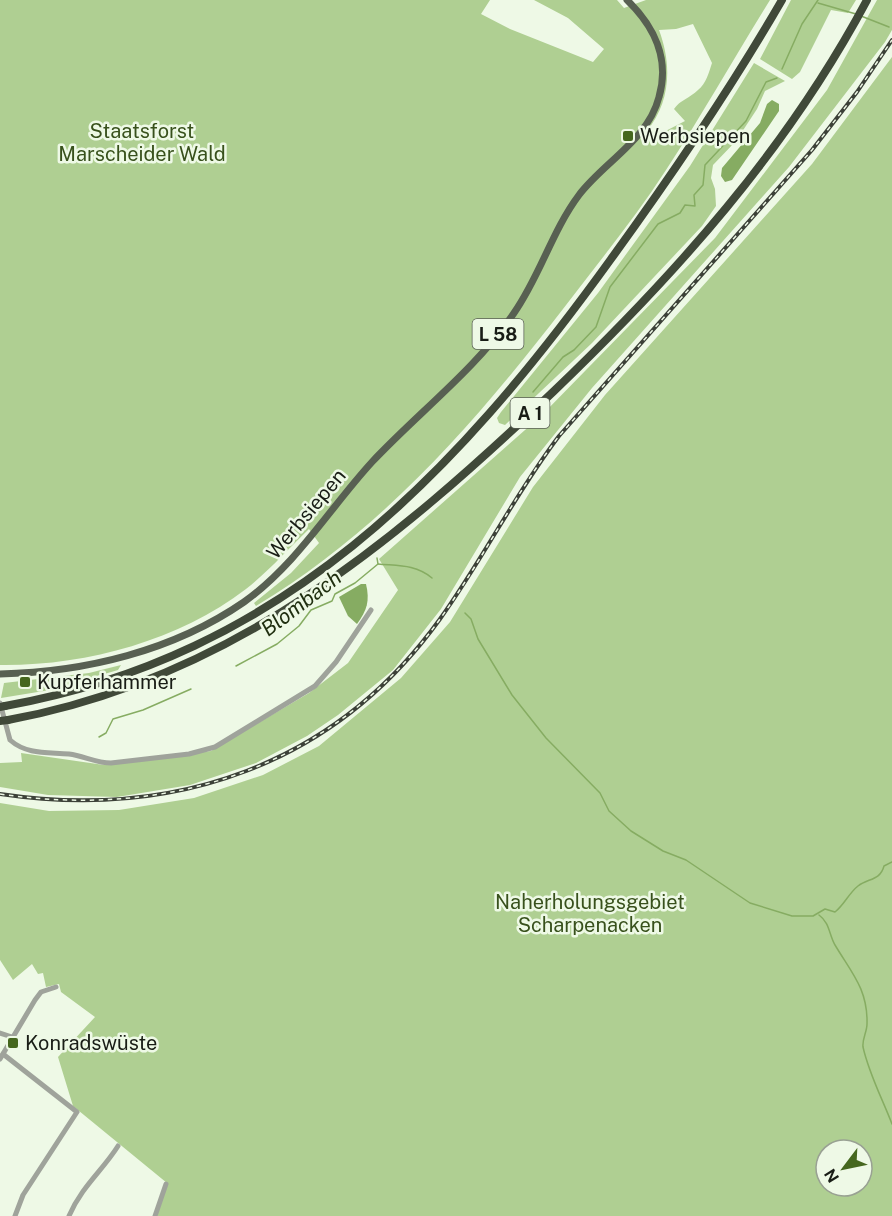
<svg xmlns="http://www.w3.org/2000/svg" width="892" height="1216" font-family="'Public Sans',sans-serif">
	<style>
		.green { fill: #afcf92; fill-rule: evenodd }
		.water { fill: #86ac62 }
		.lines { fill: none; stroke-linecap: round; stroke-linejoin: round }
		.stream { stroke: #86ac62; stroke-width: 1.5 }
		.minor { stroke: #9fa39b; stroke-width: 5 }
		.major { stroke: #586052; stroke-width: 7 }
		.highway { stroke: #404939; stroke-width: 8 }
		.rail-casing { stroke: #3c4138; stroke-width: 4 }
		.rail { stroke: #eef9e6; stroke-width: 1.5; stroke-dasharray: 4.5; stroke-linecap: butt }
		.highway-bridge { stroke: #404939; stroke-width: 8 }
		.poi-dot { fill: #45671e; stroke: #eef9e6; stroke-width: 2 }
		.labels { text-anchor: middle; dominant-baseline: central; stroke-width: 5; stroke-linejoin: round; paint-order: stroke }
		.shield { fill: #eef9e6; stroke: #595f54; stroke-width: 1.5 }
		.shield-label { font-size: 18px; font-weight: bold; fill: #191d16 }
		.park-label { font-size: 20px; fill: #38511c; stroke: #eef9e6 }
		.poi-label { font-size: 20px; fill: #191d16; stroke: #eef9e6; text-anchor: start }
		.street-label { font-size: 20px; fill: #191d16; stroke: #eef9e6 }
		.water-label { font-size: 21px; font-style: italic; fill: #202f10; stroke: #eef9e6 }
	</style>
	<rect width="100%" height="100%" fill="#eef9e6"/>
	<!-- green -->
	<g class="green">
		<path d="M0,0H490L481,14L510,29L593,62L604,49L568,18L534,0H617L624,8L646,0H770C735,56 702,115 666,170C635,218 598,263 563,309C474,424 382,530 256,606L254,603L291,573L319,543L309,529C288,549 269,571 246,589C178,641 85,666 0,665ZM693,24L712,63C709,72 706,84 698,90C690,98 680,100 674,109L685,121L654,137L646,132C671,102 672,65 659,30L676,29Z"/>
		<path d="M791,0H856L848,13L831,10L800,72L792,79L760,59Z"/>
		<path d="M877,0H892V30L885,42L789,167L592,388L520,477L441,609L393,670L338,715L307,736L256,763L190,785L117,797L48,795L0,787V763L22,762L21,753L104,765L211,751L309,693L348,663L398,590L379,559L542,415L715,238L827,90Z"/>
		<path d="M892,57V1216H157L167,1183L73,1106L58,1057L95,1017L61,992L59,984L46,987L43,973L38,974L32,964L13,980L0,960V803L49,811L119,810L194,798L263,775L319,746L401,678L450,622L533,487L605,395L812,164ZM826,1150H862V1186H826Z"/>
		<path d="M754,63L785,81L765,91L757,109L736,141L713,165L711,178L715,189L716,206L702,226L592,343L505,425L499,423L497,418L501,412L598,293L690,166Z"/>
		<path d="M121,665L118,670L50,690L1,698L4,683L89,673Z"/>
	</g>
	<!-- water -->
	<g class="water">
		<path d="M772,100L779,104V111L732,180L725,182L721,176L722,168L760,123L767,104Z"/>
		<path d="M361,584H366C370,601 367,610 357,624L348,616L339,597Z"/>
	</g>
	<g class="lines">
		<!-- stream -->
		<g class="stream">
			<path d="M818,3L856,14"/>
			<path d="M861,16L889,27"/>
			<path d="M782,69L802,24L818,0"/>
			<path d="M533,392L563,357L574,350L596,327L610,287L658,224L680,213L685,205L695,206L694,195L703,185L705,165L746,121L766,82L777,78"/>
			<path d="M378,564C397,566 415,564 432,578"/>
			<path d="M465,613L471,619L478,639L512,695L546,738L600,793L609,811L631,831L663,851L686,860L750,903L792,916H813L825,909L835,912C844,905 849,893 858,886C868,878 880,881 884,866L892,862"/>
			<path d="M236,666L277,644L299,626L311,610L332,601L335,594L355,583L378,564L377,558"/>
			<path d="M99,737L106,733L113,719L143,710L191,689"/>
			<path d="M819,915C830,923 829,935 835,945C851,972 868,989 867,1024C867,1032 862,1039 863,1047C869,1074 882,1098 892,1124"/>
		</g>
		<!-- minor -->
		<g class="minor">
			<path d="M0,703L10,740C27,755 48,752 69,754C84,756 96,763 111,763L189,754L215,747L315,686L336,662L371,610"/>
			<path d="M0,1033L12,1037"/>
			<path d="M3,1054L77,1112L23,1195L15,1216"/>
			<path d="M0,1059L35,1000L41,992L56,987"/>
			<path d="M69,1216C82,1186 103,1170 118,1146"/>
			<path d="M155,1216L166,1184"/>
		</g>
		<!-- major -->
		<path class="major" d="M0,674C85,672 173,651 244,602C297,564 329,509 372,462C419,412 476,369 514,313C540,276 552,231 579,195C604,162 648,140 659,97C670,59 654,26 627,0"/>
		<!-- highway -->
		<g class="highway">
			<path d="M5,706C282,656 453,478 611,259C672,175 730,90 782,0"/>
			<path d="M8,720C232,679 394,543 554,391C676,274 787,150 867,0"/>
		</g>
		<defs>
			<path id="rail" d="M0,794C175,820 335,765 440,619C483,559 515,494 559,436L812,150L857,92L892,40"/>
		</defs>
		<!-- rail casing -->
		<use href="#rail" class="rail-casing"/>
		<!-- rail -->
		<use href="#rail" class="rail"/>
		<!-- highway-bridge -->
		<g class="highway-bridge">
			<path d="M0,707L5,706"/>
			<path d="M0,721L8,720"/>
		</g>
	</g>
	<!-- markers -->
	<g class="poi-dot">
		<rect x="622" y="130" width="12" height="12" rx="3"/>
		<rect x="19" y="676" width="12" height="12" rx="3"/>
		<rect x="7" y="1037" width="12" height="12" rx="3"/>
	</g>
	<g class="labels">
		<!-- shield labels -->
		<g class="shield">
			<rect x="472.5" y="319" width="51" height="30" rx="4.5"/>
			<rect x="510.5" y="398" width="39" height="30" rx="4.5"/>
		</g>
		<g class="shield-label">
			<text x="498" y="334">L 58</text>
			<text x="530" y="413">A 1</text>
		</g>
		<!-- park labels -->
		<g class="park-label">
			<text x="142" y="131">Staatsforst<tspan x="142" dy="23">Marscheider Wald</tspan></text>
			<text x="590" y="902">Naherholungsgebiet<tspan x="590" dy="23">Scharpenacken</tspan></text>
		</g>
		<!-- poi labels -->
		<g class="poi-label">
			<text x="640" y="136">Werbsiepen</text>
			<text x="37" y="682">Kupferhammer</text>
			<text x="25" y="1043">Konradswüste</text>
		</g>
		<!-- street labels -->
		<g class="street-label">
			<text transform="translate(306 514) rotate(-50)">Werbsiepen</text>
		</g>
		<!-- water labels -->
		<g class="water-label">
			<text transform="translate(301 603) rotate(-37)">Blombach</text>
		</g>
	</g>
	<!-- north arrow -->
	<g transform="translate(844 1168) rotate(238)"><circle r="28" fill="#eef9e6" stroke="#99a193" stroke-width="1.5"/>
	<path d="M0-4.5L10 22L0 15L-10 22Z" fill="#45671e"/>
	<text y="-9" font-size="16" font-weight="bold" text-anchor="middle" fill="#191d16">N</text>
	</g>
</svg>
